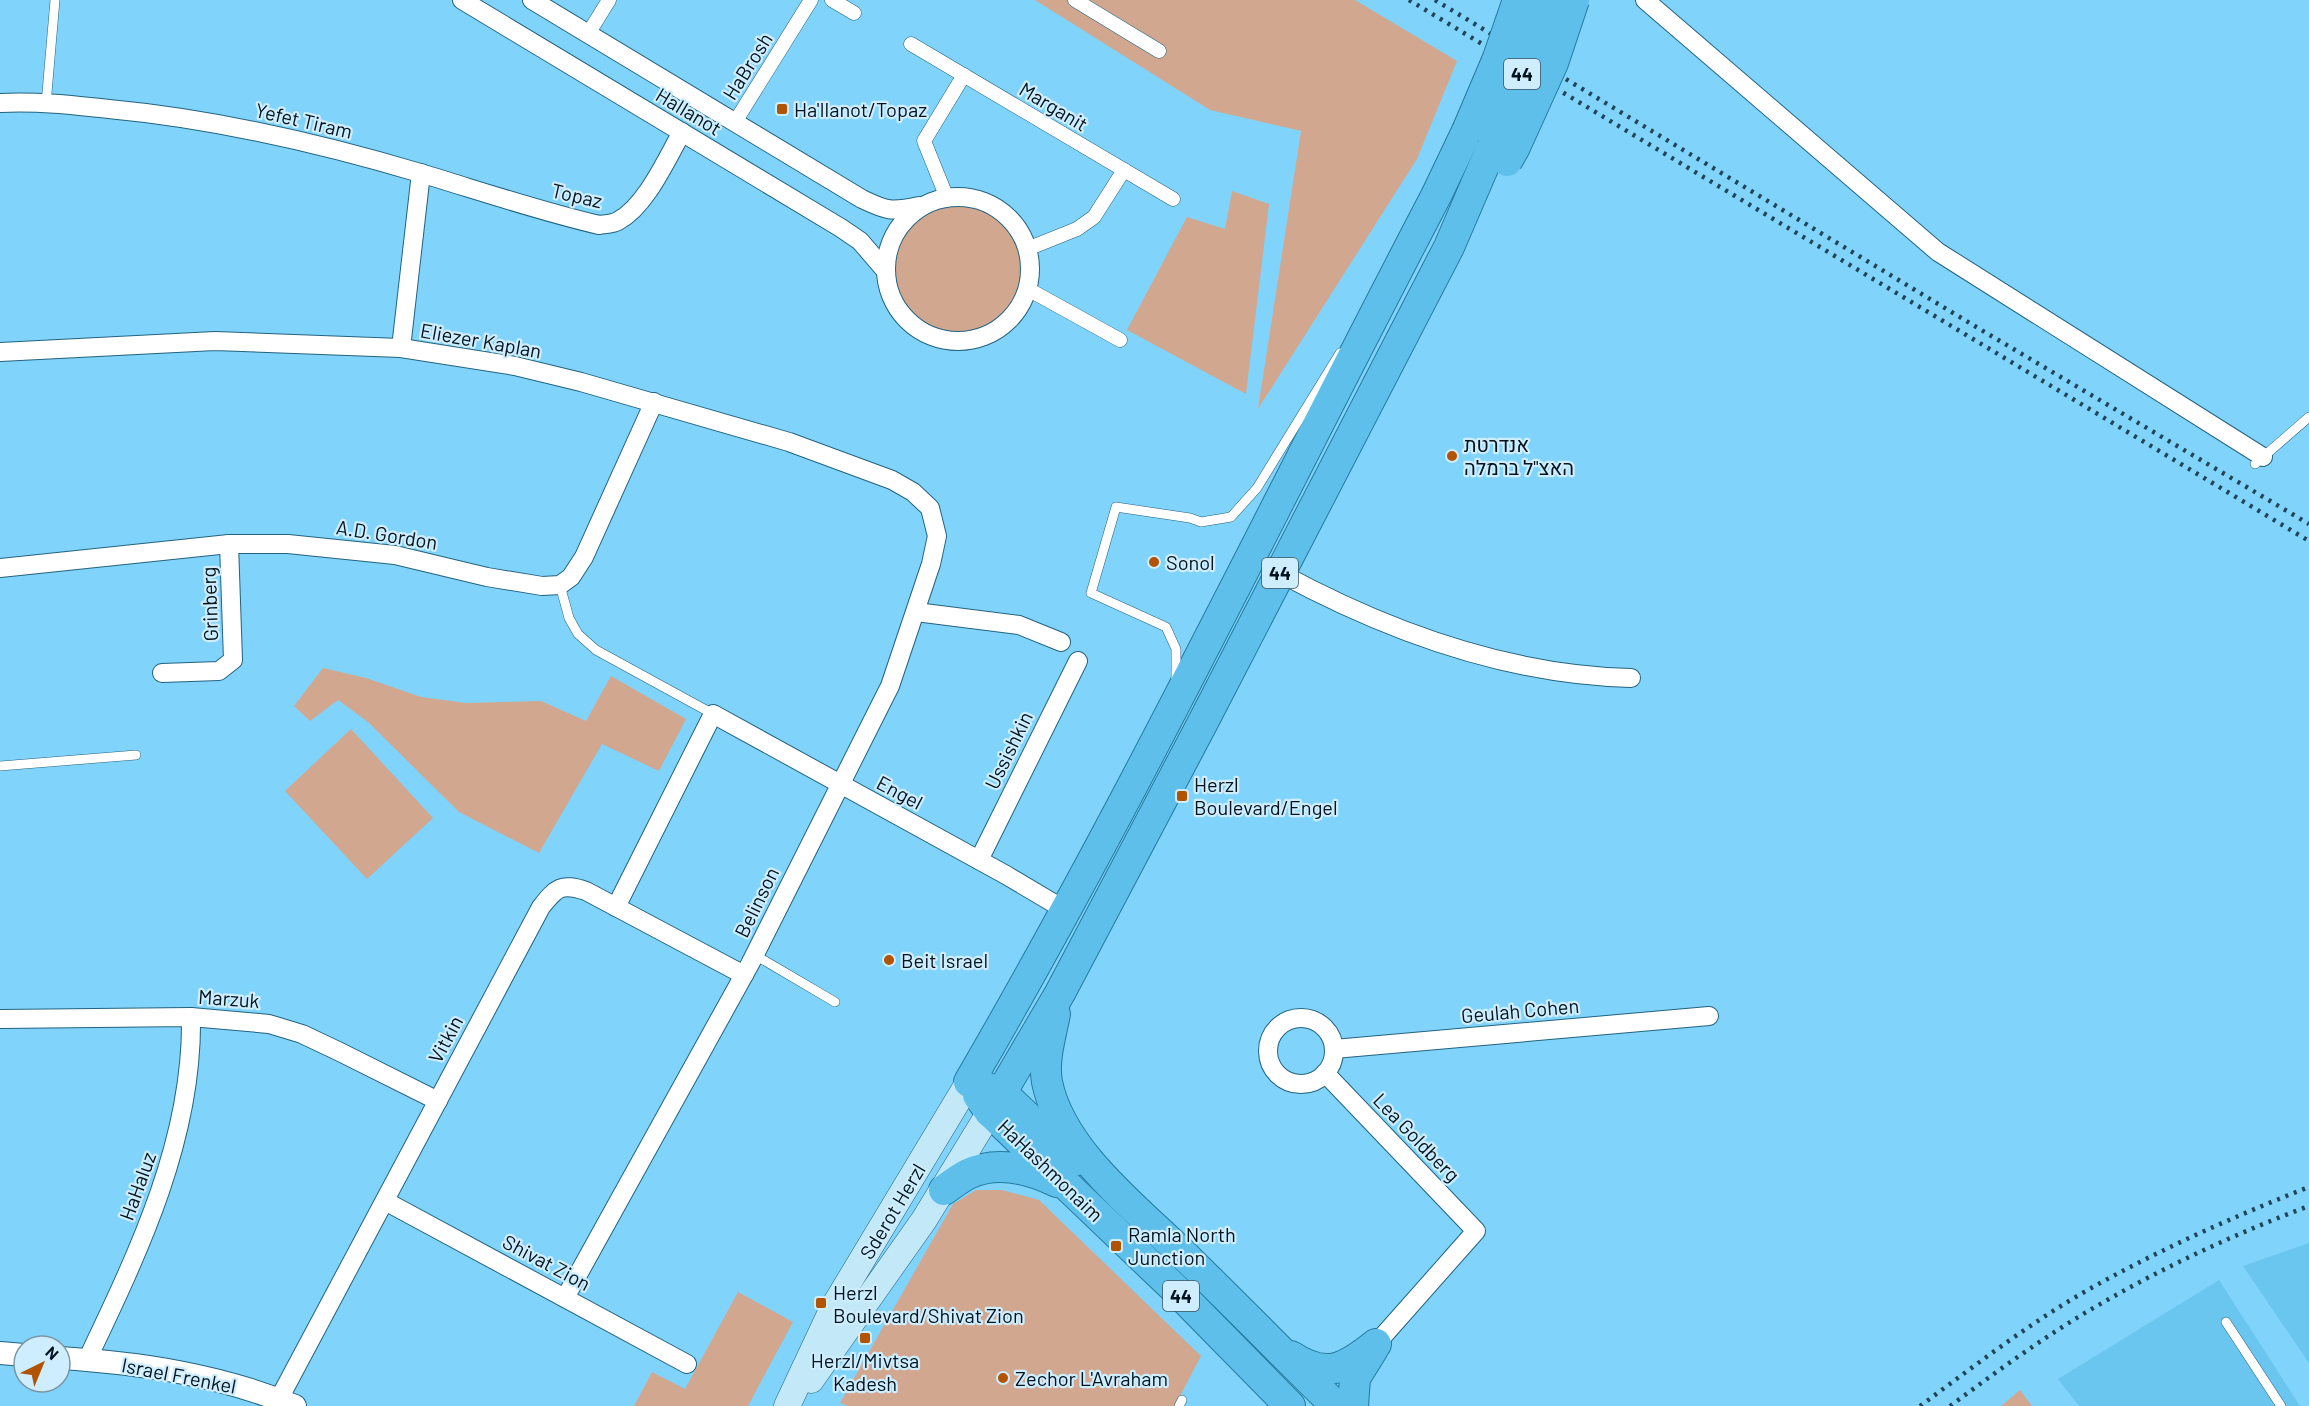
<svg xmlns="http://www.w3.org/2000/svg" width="2309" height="1406" font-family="Barlow,Heebo,sans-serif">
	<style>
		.built { fill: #6ac5ef }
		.green { fill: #d2a790 }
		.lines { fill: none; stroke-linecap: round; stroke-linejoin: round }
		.service-casing { stroke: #22637f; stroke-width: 10 }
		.pedestrian-casing { stroke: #22637f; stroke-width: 15 }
		.minor-casing { stroke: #22637f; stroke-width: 20 }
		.tertiary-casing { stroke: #22637f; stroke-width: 24 }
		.secondary-casing { stroke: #22637f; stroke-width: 27 }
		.trunk-casing { stroke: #237a9f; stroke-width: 32 }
		.service { stroke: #fff; stroke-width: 9 }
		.pedestrian { stroke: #fff; stroke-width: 14 }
		.minor { stroke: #fff; stroke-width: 18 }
		.tertiary { stroke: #fff; stroke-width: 22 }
		.secondary { stroke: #c3e8f7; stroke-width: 26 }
		.trunk { stroke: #5ec0ea; stroke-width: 30 }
		.rail { stroke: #214557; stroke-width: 4.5; stroke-dasharray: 3 6; stroke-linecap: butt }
		.trunk-bridge-casing { stroke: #237a9f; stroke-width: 32; stroke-linecap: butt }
		.trunk-bridge { stroke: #5ec0ea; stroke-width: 30 }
		.poi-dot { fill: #b15301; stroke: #ceedfe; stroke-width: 2 }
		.labels { text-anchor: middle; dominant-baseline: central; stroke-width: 4.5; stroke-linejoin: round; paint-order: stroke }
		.shield { fill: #ceedfe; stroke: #3e5461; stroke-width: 1.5 }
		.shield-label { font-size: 18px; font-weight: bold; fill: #00131e }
		.street-label { font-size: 20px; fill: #00131e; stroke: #ceedfe }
		.poi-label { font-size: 20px; fill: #00131e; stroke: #ceedfe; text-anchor: start }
	</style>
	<rect width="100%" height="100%" fill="#80d3fb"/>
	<!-- built -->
	<g class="built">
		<path d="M2309,1243V1363L2243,1266Z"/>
		<path d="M2219,1280L2300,1406H2079L2058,1379Z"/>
	</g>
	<!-- green -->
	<g class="green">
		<path d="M1035,0H1355L1457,61L1417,159L1258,409L1301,131L1210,110Z"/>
		<path d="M1232,191L1269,204L1246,394L1127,330L1187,217L1225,229Z"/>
		<circle cx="958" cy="269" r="63"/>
		<path d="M323,668L366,678L421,697L466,703L541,701L586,721L611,676L686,719L659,771L602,744L539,853L459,812L368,722L338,700L310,721L294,706Z"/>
		<path d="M351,729L433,818L367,879L285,791Z"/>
		<path d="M976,1190H1002L1039,1200L1201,1356L1175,1406H848L840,1403L953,1204Z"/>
		<path d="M738,1292L793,1322L748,1406H634L652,1372L685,1389Z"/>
		<path d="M2020,1390L2032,1406H2001Z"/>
	</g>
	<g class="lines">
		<defs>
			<g id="service">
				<path d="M46,104L55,0"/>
				<path d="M2255,464L2309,417"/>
				<path d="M560,585L569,618L578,634L596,650L713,714"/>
				<path d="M1176,679V649L1166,627L1091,593L1116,507L1190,518L1201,522L1231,517L1257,488L1340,353"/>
				<path d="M0,766L136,755"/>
				<path d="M755,955L835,1002"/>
				<path d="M2226,1322L2281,1406"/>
				<path d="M1179,1406L1182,1400"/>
			</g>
			<g id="pedestrian">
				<path d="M832,0L854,13"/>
				<path d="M1075,0L1159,51"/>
				<path d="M588,34L609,0"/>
				<path d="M911,44L1173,199"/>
				<path d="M735,122L811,0"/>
				<path d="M947,198L924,141L964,75"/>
				<path d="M1027,249L1077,229L1094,217L1124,170"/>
				<path d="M1026,288L1120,340"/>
			</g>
			<g id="minor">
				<path d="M462,0L841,228L860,241L885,270"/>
				<path d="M532,0L862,199C887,211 891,212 919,206"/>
				<path d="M1645,0L1938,252L2263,457"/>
				<path d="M0,103C36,101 73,105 109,109C215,119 319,143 420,173C480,191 539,211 599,225C606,224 613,224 618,221C646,206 666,160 682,132"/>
				<circle cx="958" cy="269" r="72"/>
				<path d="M401,348L421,173"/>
				<path d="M0,352L215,341L401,348L515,366L581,382L789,442L892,480L913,492L930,508L937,536L931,564L890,686L750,964L565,1298"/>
				<path d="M0,568L229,544H288L395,555L487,577L542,586L560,585L571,577L584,557L654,402"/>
				<path d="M1280,573C1387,631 1508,675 1631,678"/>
				<path d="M916,612L1019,625L1061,642"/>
				<path d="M162,673L219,671L233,660L229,544"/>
				<path d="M979,860L1078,661"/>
				<path d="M616,907L713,714L1006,875L1065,910"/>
				<circle cx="1301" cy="1051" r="33"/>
				<path d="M0,1019L191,1017L269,1024L302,1034L340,1052L438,1101"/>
				<path d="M1334,1049L1709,1016"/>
				<path d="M1325,1073L1476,1231L1376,1344"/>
				<path d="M385,1201L687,1364"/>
				<path d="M87,1360C139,1251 193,1139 191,1017"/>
				<path d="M279,1399L541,907C557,887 561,883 586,891L744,975"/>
			</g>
			<g id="tertiary">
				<path d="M0,1353L24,1355"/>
				<path d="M60,1358C141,1363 220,1375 295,1406"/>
			</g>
			<g id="secondary">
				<path d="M811,1380L924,1220L990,1112"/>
				<path d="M787,1406L833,1308L969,1082"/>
			</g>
			<g id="trunk">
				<path d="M1055,1014C1051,1035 1043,1060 1047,1082C1061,1153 1141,1212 1190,1261C1239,1309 1287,1358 1336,1406"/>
				<path d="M969,1082C1137,793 1281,492 1436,196L1467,131"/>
				<path d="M982,1086L1002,1093L1074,1161"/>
				<path d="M978,1095L990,1112L1174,1288L1290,1406"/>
				<path d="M990,1112L1060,993L1202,724L1449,247L1492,147"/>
				<path d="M944,1190C952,1184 960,1178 968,1174C997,1160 1030,1169 1057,1182"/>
				<path d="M1291,1356C1327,1380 1346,1368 1376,1344"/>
				<path d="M1353,1406L1355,1378L1373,1349"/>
			</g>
		</defs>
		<!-- service casing -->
		<use href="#service" class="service-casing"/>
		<!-- pedestrian casing -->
		<use href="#pedestrian" class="pedestrian-casing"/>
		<!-- minor casing -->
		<use href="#minor" class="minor-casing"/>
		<!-- tertiary casing -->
		<use href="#tertiary" class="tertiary-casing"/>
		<!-- secondary casing -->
		<use href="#secondary" class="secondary-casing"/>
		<!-- trunk casing -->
		<use href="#trunk" class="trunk-casing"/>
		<!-- service -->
		<use href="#service" class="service"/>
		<!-- pedestrian -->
		<use href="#pedestrian" class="pedestrian"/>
		<!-- minor -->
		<use href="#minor" class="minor"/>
		<!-- tertiary -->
		<use href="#tertiary" class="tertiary"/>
		<!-- secondary -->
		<use href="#secondary" class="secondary"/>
		<!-- trunk -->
		<use href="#trunk" class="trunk"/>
		<!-- rail -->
		<g class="rail">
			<path d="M1409,0L2309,541"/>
			<path d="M1435,0L1978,328L2309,524"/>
			<path d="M1920,1406C1976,1365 2032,1321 2093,1287C2163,1248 2235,1216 2309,1187"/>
			<path d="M1950,1406C1999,1370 2049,1333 2102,1303C2168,1265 2237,1233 2309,1206"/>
		</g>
		<defs>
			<g id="trunk-bridge">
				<path d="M1467,131L1498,58L1518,0"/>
				<path d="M1492,147L1548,0"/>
				<path d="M1507,161L1514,149L1553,63L1574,0"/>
			</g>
		</defs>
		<!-- trunk-bridge casing -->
		<use href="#trunk-bridge" class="trunk-bridge-casing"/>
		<!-- trunk-bridge -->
		<use href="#trunk-bridge" class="trunk-bridge"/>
	</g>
	<!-- markers -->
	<g class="poi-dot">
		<rect x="776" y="103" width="12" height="12" rx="3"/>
		<circle cx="1452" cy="456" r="6"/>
		<circle cx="1154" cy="562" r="6"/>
		<rect x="1176" y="790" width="12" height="12" rx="3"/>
		<circle cx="889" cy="960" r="6"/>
		<rect x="1110" y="1240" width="12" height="12" rx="3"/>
		<rect x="815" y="1297" width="12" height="12" rx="3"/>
		<rect x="859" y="1332" width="12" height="12" rx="3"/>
		<circle cx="1003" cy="1378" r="6"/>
	</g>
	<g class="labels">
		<!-- shield labels -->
		<g class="shield">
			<rect x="1504" y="59" width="36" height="30" rx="4.5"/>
			<rect x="1262" y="558" width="36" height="30" rx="4.5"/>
			<rect x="1163" y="1281" width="36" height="30" rx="4.5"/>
		</g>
		<g class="shield-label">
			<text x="1522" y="74">44</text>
			<text x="1280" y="573">44</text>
			<text x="1181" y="1296">44</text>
		</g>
		<!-- street labels -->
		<g class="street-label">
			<text transform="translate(747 66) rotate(-58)">HaBrosh</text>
			<text transform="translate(1054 106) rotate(31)">Marganit</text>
			<text transform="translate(689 111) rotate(31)">HaIlanot</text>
			<text transform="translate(304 120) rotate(13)">Yefet Tiram</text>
			<text transform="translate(577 195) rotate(13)">Topaz</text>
			<text transform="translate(481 340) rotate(10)">Eliezer Kaplan</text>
			<text transform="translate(387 534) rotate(9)">A.D. Gordon</text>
			<text transform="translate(209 604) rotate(-92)">Grinberg</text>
			<text transform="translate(1008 750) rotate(-64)">Ussishkin</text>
			<text transform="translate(900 792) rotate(28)">Engel</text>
			<text transform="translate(756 902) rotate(-64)">Belinson</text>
			<text transform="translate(229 998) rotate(4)">Marzuk</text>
			<text transform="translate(1520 1010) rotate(-5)">Geulah Cohen</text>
			<text transform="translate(445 1039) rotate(-62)">Vitkin</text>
			<text transform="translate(1417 1137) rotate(46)">Lea Goldberg</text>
			<text transform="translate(1051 1170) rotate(44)">HaHashmonaim</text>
			<text transform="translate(137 1186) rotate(-70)">HaHaluz</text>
			<text transform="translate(892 1211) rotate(-59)">Sderot Herzl</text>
			<text transform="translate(547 1262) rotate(28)">Shivat Zion</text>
			<text transform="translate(179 1375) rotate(11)">Israel Frenkel</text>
		</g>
		<!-- poi labels -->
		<g class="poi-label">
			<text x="794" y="109">Ha'Ilanot/Topaz</text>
			<text x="1464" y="444">אנדרטת<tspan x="1464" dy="23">האצ"ל ברמלה</tspan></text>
			<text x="1166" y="562">Sonol</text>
			<text x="1194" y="784">Herzl<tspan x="1194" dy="23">Boulevard/Engel</tspan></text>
			<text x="901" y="960">Beit Israel</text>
			<text x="1128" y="1234">Ramla North<tspan x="1128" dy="23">Junction</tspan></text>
			<text x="833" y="1292">Herzl<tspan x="833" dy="23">Boulevard/Shivat Zion</tspan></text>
			<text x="865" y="1360" text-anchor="middle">Herzl/Mivtsa<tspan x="865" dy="23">Kadesh</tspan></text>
			<text x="1015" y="1378">Zechor L'Avraham</text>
		</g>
	</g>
	<!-- north arrow -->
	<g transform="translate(42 1364) rotate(43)"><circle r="28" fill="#ceedfe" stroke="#7c96a4" stroke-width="1.5"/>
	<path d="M0-4.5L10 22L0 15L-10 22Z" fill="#b15301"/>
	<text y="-9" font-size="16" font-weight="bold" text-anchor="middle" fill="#00131e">N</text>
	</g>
</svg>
